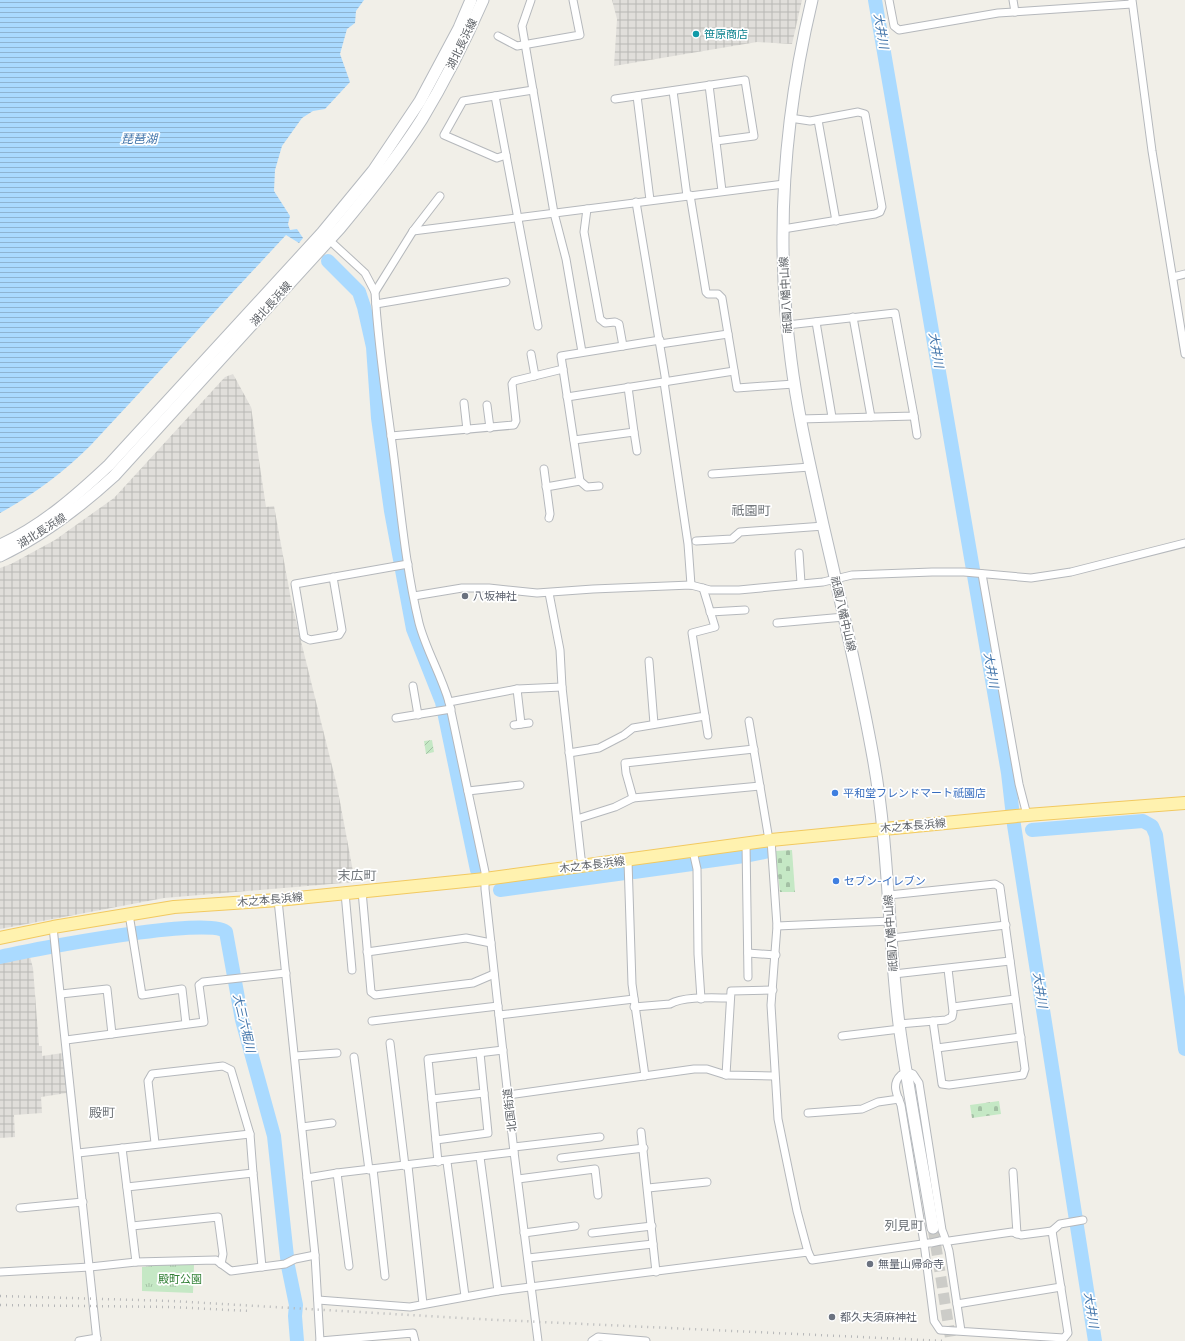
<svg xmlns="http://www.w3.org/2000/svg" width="1185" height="1341" font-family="Raleway,'Noto Sans JP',sans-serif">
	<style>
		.industrial { fill: url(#industrial-grid) }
		.grass { fill: url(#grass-tufts) }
		.cemetery { fill: url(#cemetery-stones) }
		.garden { fill: url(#garden-furrows) }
		.water { fill: url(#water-rules) }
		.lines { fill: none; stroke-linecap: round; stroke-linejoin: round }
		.river { stroke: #aadaff; stroke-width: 14 }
		.secondary-tunnel { stroke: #ccccc8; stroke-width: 11; stroke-dasharray: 11 5.5; stroke-linecap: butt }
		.minor-casing { stroke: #b5b8bc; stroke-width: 9 }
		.secondary-casing { stroke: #b6babf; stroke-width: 13 }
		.primary-casing { stroke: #f2c960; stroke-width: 14 }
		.minor { stroke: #fff; stroke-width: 7 }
		.secondary { stroke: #fff; stroke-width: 11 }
		.primary { stroke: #fff2af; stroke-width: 12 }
		.rail { stroke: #b6b7b8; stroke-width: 2.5; stroke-dasharray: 1 5; stroke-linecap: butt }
		.minor-bridge-casing { stroke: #b5b8bc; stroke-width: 9; stroke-linecap: butt }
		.minor-bridge { stroke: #fff; stroke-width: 7 }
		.culture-dot { fill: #0f9aa8; stroke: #fff; stroke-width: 1.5 }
		.worship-dot { fill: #6b7280; stroke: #fff; stroke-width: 1.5 }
		.shop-dot { fill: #3f7fe0; stroke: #fff; stroke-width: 1.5 }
		.labels { text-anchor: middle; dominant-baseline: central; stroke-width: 3.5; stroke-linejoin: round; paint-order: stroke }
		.culture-label { font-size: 11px; fill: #0d838f; stroke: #fff; text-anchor: start }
		.street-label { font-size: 11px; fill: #5f6368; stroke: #fff }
		.worship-label { font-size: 11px; fill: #5b616d; stroke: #fff; text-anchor: start }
		.shop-label { font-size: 11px; fill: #366cbe; stroke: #fff; text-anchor: start }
		.park-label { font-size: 11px; fill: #348238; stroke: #fff }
		.water-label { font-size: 12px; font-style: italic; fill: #4174aa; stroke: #fff }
		.quarter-label { font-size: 13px; fill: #70757a; stroke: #fff }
	</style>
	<defs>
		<pattern id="industrial-grid" width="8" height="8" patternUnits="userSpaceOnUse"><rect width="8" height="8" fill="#e0deda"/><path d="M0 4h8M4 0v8" fill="none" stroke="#b9b8b5"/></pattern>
		<pattern id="grass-tufts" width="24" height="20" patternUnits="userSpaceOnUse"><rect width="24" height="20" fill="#c5e8c5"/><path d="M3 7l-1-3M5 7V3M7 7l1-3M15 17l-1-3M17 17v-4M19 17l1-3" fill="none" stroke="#a3c0a4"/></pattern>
		<pattern id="cemetery-stones" width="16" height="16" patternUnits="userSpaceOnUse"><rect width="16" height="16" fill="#c5e8c5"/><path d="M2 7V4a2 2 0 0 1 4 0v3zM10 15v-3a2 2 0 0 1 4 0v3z" fill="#a3c0a4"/></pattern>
		<pattern id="garden-furrows" width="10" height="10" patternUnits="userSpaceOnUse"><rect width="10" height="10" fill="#c5e8c5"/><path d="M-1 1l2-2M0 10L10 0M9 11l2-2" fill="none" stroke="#a3c0a4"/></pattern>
		<pattern id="water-rules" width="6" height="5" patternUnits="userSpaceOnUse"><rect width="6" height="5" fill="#aadaff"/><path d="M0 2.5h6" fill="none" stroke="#8eb4d2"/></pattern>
	</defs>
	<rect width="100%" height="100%" fill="#f1efe8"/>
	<!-- industrial -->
	<g class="industrial">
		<path d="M612,0H802L792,44L757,42L614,66L617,19Z"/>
		<path d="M233,374L251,407L266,507L274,506L292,605L337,786L355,882L164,898L0,929V568L11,564L55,540L114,498L225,377Z"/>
		<path d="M30,957L33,968L39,1046H42V1056L63,1053L67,1093L41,1097L42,1113L14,1115L15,1137L0,1138V963Z"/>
	</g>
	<!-- grass -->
	<path class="grass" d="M160,1265H194L193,1293L142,1291V1267Z"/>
	<!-- cemetery -->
	<g class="cemetery">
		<path d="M792,850L795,892H780L775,851Z"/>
		<path d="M999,1101L1001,1114L972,1118L970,1105Z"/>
	</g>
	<!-- garden -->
	<path class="garden" d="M432,740L434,752L426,754L424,741Z"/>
	<!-- water -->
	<path class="water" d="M0,0H364L356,11L355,23L347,29L340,54L350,82L325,109L313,111L302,118L282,146L275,170L274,191L290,216L288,224L290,230L297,229L303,238L299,243L286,235L90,446C63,473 33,495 0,513Z"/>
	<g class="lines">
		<!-- river -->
		<g class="river">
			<path d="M875,0L1008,773L1014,825L1095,1341"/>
			<path d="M328,261L359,292L364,307L373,347L378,418L391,511L413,629L442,702L477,870"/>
			<path d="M1032,830L1143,821L1152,826L1156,835L1185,1049"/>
			<path d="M750,855L769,851"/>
			<path d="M700,862L744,856"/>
			<path d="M634,872L692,864"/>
			<path d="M500,890L625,873"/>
			<path d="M0,957C29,950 212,915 226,932L242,1020L274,1136L288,1266L296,1305L295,1316L297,1341"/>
		</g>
		<!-- secondary-tunnel -->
		<path class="secondary-tunnel" d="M933,1228L951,1341"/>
		<defs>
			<g id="minor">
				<path d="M531,0L522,26L554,213L566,259L582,352"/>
				<path d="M889,0L894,26L899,30L998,13L1132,4"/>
				<path d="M1013,0L1015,12"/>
				<path d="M1132,0L1152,151L1185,354"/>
				<path d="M498,36L517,46L580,35L573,0"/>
				<path d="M709,85L722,191"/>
				<path d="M673,91L687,196"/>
				<path d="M495,96L538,326"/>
				<path d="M637,96L650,200"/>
				<path d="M615,99L745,80L754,136L716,141"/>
				<path d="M818,120L836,221"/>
				<path d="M506,155L497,158L444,135L463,101L533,90"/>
				<path d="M690,195L706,292L708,294H718L722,298L737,388L794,384"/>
				<path d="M636,202L666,382"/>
				<path d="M587,209L584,232L600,319L605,323L615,322L619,324L623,346"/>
				<path d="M783,229L875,214L880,212L882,207L865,114L858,112L810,121L790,118"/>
				<path d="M413,231L784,184"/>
				<path d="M327,238L365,273L375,292C378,347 387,403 394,458C401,513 406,569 419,623C426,650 441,674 449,702L485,872V889L514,1152L538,1341"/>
				<path d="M1173,277L1185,274"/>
				<path d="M375,292L413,231L440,196"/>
				<path d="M376,304L506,282"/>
				<path d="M853,317L871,417"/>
				<path d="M816,322L832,417"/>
				<path d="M787,325L895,313L914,416L800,419"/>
				<path d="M660,344L728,334"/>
				<path d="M531,354L535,376"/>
				<path d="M664,382L688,544L691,585"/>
				<path d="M567,397L734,371"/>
				<path d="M464,403L467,430"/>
				<path d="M487,405L490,428"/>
				<path d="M914,416L917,435"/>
				<path d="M634,432L637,451"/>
				<path d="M391,436L514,425L516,421L512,384L514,381L563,369"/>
				<path d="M574,440L634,432L628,387"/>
				<path d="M544,469L550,514L549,518"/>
				<path d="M712,474L810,467"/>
				<path d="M580,481L587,487L599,486"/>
				<path d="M546,487L580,481L561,356L660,340"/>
				<path d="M696,541L732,539L740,532L824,526"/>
				<path d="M799,553L801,583"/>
				<path d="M982,574L1019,784L1027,815"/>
				<path d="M333,577L342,630L339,635L310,640L304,637L295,584L408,564"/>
				<path d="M549,593L560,650L562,687L581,858L584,866"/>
				<path d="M414,596L462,588H489L537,593L593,589L691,585L710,590H739L823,582L852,575L932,572H964L1031,578L1071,572L1185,543"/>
				<path d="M710,612L745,610"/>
				<path d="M777,623L844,617"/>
				<path d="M649,661L654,724"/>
				<path d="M413,686L418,715"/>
				<path d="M517,689L521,724"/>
				<path d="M449,702L517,689L562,687"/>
				<path d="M705,716L708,735"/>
				<path d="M396,718L451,709"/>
				<path d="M749,721L769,840"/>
				<path d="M514,725L529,723"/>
				<path d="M754,749L625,763L626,773L633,798L760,786"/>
				<path d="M569,753L599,748L624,735L633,728L705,716L692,633L715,627L703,588"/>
				<path d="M468,791L520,785"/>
				<path d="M577,819L615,807L633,798"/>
				<path d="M771,840L777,926L771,1005L778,1119L797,1211L808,1252"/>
				<path d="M746,843L748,977"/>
				<path d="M693,851L697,869L698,954L701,999"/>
				<path d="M628,861L632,984L645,1076"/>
				<path d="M362,891L371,992L375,995L473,983L494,974"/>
				<path d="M345,893L352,970"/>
				<path d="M889,895L995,884L1000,887L1025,1069L1023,1075L949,1085L942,1084L933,1021"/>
				<path d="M278,900L315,1255L320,1341"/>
				<path d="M129,914L142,995L182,989L186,1024"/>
				<path d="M777,926L891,921"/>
				<path d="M53,927L97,1341"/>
				<path d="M892,938L1006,925"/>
				<path d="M367,952L466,938L491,943"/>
				<path d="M748,953L776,955"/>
				<path d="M894,974L1010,961"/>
				<path d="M61,994L107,989L112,1034"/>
				<path d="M634,1007L670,1004C684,996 714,998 730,998"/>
				<path d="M953,1007L1015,999"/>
				<path d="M499,1015L634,999"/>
				<path d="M372,1021L498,1006"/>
				<path d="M899,1024L946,1020L952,1017L953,1012L948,969"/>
				<path d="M842,1036L900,1029"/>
				<path d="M66,1040L204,1022L199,985L203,982L286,973"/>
				<path d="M390,1043L405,1166"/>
				<path d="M937,1048L1021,1037"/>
				<path d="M295,1056L337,1053"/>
				<path d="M354,1057L369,1170"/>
				<path d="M726,1075L731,991L773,990"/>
				<path d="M508,1095L694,1069H707L726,1075L774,1076"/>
				<path d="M432,1099L484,1093"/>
				<path d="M808,1113L862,1109L878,1102L899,1099"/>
				<path d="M302,1127L332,1123"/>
				<path d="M641,1132L656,1272"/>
				<path d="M436,1140L488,1133L480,1053"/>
				<path d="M514,1147L600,1137"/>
				<path d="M122,1148L136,1262"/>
				<path d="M78,1153L250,1134"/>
				<path d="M561,1158L644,1148"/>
				<path d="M438,1162L428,1059L503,1050"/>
				<path d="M447,1162L465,1296"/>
				<path d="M408,1166L423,1304"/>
				<path d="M373,1169L385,1276"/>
				<path d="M1013,1172L1017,1234"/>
				<path d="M253,1173L262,1267"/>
				<path d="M337,1173L514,1152"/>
				<path d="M307,1178L337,1173L349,1266"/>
				<path d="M518,1179L595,1169L598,1195"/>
				<path d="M127,1187L253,1173L250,1134L231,1070L223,1066L152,1074L148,1081L155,1143"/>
				<path d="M648,1188L707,1182"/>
				<path d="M20,1208L83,1202"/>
				<path d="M132,1226L218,1217L223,1254L221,1264"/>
				<path d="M1052,1231L1060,1224L1083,1220"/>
				<path d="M524,1233L575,1226"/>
				<path d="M592,1233L652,1226"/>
				<path d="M940,1241C943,1241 946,1241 949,1241L1012,1232L1021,1235L1052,1231L1068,1333L1064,1338L940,1330L934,1321L924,1243L901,1105C897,1095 891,1084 901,1075C905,1072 909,1072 913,1074L919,1083L942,1230C945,1237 947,1244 949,1251L961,1331"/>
				<path d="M528,1258L653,1244"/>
				<path d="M0,1272L90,1267L136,1262L216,1260L231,1271L285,1264L295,1259L315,1255"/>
				<path d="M498,1291L808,1252L812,1260L929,1243"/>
				<path d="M318,1300L410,1307L498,1291L480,1157"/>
				<path d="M957,1304L1061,1287"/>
				<path d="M79,1341L97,1338"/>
				<path d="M320,1341L413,1333L415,1341"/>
				<path d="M592,1341L598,1337L646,1341"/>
			</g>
			<g id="secondary">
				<path d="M812,0C784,117 775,240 791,360C798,416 811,470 823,525C841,602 859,679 873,757C889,845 888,936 899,1024C908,1092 922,1160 933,1228"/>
				<path d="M0,545C41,527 77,495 109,465L322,233L373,171L420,101L459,28L471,0"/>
				<path d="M0,556C42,536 80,507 114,476L340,228C369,193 398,157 422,119C445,81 465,41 483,0"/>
			</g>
			<path id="primary" d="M0,938L53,927L174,907L278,900L485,879L771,840L1027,815L1185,803"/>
		</defs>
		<!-- minor casing -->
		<use href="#minor" class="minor-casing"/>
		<!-- secondary casing -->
		<use href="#secondary" class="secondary-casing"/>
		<!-- primary casing -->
		<use href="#primary" class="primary-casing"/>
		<!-- minor -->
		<use href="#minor" class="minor"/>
		<!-- secondary -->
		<use href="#secondary" class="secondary"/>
		<!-- primary -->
		<use href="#primary" class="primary"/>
		<!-- rail -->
		<g class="rail">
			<path d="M0,1296L172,1301L478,1319L946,1341"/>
			<path d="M0,1305L171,1307L250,1311"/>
		</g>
		<defs>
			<path id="minor-bridge" d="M931,1243L940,1241"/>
		</defs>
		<!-- minor-bridge casing -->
		<use href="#minor-bridge" class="minor-bridge-casing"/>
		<!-- minor-bridge -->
		<use href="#minor-bridge" class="minor-bridge"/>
	</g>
	<!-- markers -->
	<circle class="culture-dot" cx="696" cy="34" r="4"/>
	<g class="worship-dot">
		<circle cx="465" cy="596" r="4"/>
		<circle cx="870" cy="1264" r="4"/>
		<circle cx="832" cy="1317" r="4"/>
	</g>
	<g class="shop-dot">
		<circle cx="835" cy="793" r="4"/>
		<circle cx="836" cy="881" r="4"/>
	</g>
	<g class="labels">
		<!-- culture labels -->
		<g class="culture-label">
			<text x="704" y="34">笹原商店</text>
		</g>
		<!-- street labels -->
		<g class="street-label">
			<text transform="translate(462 44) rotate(-64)">湖北長浜線</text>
			<text transform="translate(786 295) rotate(-93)">祇園八幡中山線</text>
			<text transform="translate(271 304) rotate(-48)">湖北長浜線</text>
			<text transform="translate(42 531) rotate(-32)">湖北長浜線</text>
			<text transform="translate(843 614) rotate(77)">祇園八幡中山線</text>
			<text transform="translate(913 826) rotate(-5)">木之本長浜線</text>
			<text transform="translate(592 865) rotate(-7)">木之本長浜線</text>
			<text transform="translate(270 900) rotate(-5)">木之本長浜線</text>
			<text transform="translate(891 933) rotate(-94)">祇園八幡中山線</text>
			<text transform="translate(510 1110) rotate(-97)">北国街道</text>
		</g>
		<!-- worship labels -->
		<g class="worship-label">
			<text x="473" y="596">八坂神社</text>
			<text x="878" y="1264">無量山帰命寺</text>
			<text x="840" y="1317">都久夫須麻神社</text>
		</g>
		<!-- shop labels -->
		<g class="shop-label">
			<text x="843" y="793">平和堂フレンドマート祇園店</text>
			<text x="844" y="881">セブン-イレブン</text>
		</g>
		<!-- park labels -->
		<g class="park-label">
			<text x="180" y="1279">殿町公園</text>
		</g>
		<!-- water labels -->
		<g class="water-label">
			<text transform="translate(881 31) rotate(80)">大井川</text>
			<text x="139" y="139">琵琶湖</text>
			<text transform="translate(936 350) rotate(80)">大井川</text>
			<text transform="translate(991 670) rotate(80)">大井川</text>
			<text transform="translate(1040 990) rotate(81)">大井川</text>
			<text transform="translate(244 1023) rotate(77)">大三六堀川</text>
			<text transform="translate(1091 1310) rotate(81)">大井川</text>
		</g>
		<!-- quarter labels -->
		<g class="quarter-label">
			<text x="751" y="510">祇園町</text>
			<text x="357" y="875">末広町</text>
			<text x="102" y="1112">殿町</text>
			<text x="904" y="1225">列見町</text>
		</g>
	</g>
</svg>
